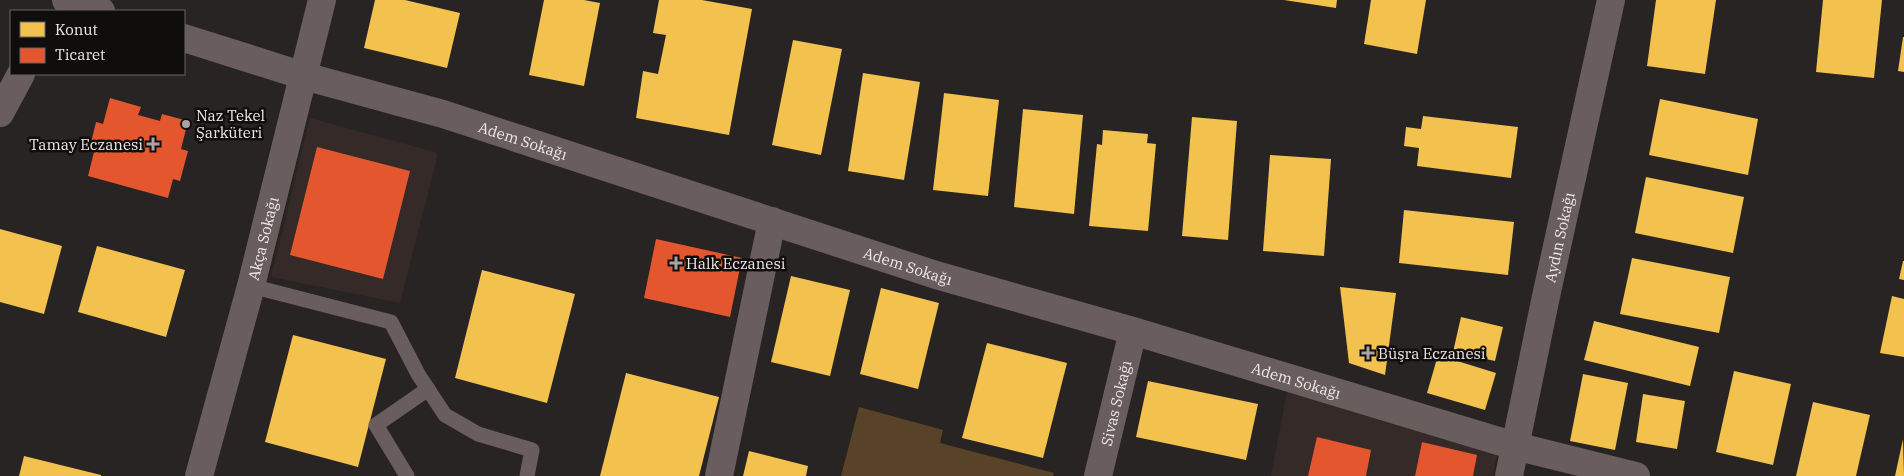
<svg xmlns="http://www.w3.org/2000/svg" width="1904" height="476" font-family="'IBM Plex Serif',serif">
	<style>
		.built { fill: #352a27 }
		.forest { fill: #584328 }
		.homes { fill: #f2c14e }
		.shops { fill: #e4572e }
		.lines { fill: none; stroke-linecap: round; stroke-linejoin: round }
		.service { stroke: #695d5e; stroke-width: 15 }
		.minor { stroke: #695d5e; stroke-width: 28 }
		.tertiary { stroke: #695d5e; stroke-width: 28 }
		.poi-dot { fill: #a9a4a3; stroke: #100d0d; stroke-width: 2 }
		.labels { text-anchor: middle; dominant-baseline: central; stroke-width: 5; stroke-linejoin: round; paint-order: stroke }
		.poi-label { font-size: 15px; fill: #eee9e8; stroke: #100d0d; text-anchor: start }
		.street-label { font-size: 15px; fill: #eee9e8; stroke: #100d0d }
	</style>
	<rect width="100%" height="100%" fill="#282423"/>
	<!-- built -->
	<g class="built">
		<path d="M310,118L438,153L400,303L271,277Z"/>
		<path d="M1292,364L1501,431L1493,476H1271Z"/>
	</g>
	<!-- forest -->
	<path class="forest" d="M859,407L943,430L940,443L1054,473L1053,476H841Z"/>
	<!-- homes -->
	<g class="homes">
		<path d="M375,0H405L460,13L447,68L364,48Z"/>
		<path d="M544,0H584L600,3L584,86L529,75Z"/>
		<path d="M659,0H702L752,9L729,135L636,118L643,71L658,74L666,35L653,33Z"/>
		<path d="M1284,0H1337L1336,8Z"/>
		<path d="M1371,0H1426L1417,54L1364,44Z"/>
		<path d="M1656,0H1716L1705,74L1647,66Z"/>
		<path d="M1823,0H1882L1874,78L1816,72Z"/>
		<path d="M1903,37H1904V72L1898,71Z"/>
		<path d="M793,40L842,49L821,155L772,145Z"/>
		<path d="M863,73L920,82L904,180L848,171Z"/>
		<path d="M944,93L999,100L988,196L933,190Z"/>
		<path d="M1660,99L1758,119L1748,175L1649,155Z"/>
		<path d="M1023,109L1083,115L1074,214L1014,207Z"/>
		<path d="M1423,116L1518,127L1511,178L1417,166L1419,148L1404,146L1406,127L1421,129Z"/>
		<path d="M1192,117L1237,121L1228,240L1182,236Z"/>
		<path d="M1103,130L1148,134L1147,143L1156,144L1148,231L1089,226L1097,144L1102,145Z"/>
		<path d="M1270,155L1331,159L1324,256L1263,251Z"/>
		<path d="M1646,177L1744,197L1733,253L1635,233Z"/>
		<path d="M1404,210L1514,222L1508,275L1399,263Z"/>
		<path d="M0,229L62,246L44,314L0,302Z"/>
		<path d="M97,246L185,270L166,337L78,312Z"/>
		<path d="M1632,258L1730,277L1719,333L1620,314Z"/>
		<path d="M1903,261H1904V280L1899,279Z"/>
		<path d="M482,270L575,294L547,403L455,378Z"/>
		<path d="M791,276L850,290L830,376L771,362Z"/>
		<path d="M1340,287L1396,293L1385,375L1349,363Z"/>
		<path d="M881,288L939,303L918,389L860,374Z"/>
		<path d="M1892,296L1904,299V357L1880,353Z"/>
		<path d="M1461,317L1503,327L1495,361L1453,352Z"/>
		<path d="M1594,321L1699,347L1690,386L1584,360Z"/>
		<path d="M293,335L386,359L358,467L265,442Z"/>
		<path d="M987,343L1067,363L1043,458L962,438Z"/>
		<path d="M1438,355L1496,373L1485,410L1427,393Z"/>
		<path d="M1734,371L1791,384L1773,465L1716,452Z"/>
		<path d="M626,373L719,397L699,476H600Z"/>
		<path d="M1583,374L1628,383L1615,450L1570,441Z"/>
		<path d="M1148,381L1258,404L1246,460L1136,437Z"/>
		<path d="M1643,394L1685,401L1677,449L1636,442Z"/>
		<path d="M1813,402L1870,415L1856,476H1796Z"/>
		<path d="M1903,439L1904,476H1895Z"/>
		<path d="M749,451L808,466L806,476H743Z"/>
		<path d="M24,456L101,475V476H19Z"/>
	</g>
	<!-- shops -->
	<g class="shops">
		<path d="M110,98L141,107L138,115L160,121L162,114L188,121L181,149L188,151L180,181L173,179L168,198L88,176L94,152L89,151L96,122L103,124Z"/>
		<path d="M317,147L410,171L383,279L290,255Z"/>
		<path d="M656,239L742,258L730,317L644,298Z"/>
		<path d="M1317,437L1371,450L1366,476H1308Z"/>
		<path d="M1422,442L1477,455L1473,476H1415Z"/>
	</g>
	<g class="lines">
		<!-- service -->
		<g class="service">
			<path d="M251,286L391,322L418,374L445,415L478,434L532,450L527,476"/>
			<path d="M407,476L376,425L428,389"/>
		</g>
		<!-- minor -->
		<g class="minor">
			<path d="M66,0L101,11"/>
			<path id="s1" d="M184,38L304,76L443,114L936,275L1133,331L1515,446L1636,476"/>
			<path d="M0,113L21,74"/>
			<path id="s2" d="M199,476L251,286L322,0"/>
			<path d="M719,476L772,221"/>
			<path id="s3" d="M1098,476L1133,331"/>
		</g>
		<!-- tertiary -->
		<path class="tertiary" id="s4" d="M1509,476L1545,301L1611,0"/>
	</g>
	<!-- markers -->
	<g class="poi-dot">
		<circle cx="186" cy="124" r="5"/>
		<path d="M150.5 136.5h5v5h5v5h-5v5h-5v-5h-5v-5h5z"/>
		<path d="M673.5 255.5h5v5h5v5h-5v5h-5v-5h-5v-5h5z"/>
		<path d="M1365.5 345.5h5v5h5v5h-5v5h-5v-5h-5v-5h5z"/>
	</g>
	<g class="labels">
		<!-- poi labels -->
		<g class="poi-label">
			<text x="196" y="115">Naz Tekel<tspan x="196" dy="17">Şarküteri</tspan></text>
			<text x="143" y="144" text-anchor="end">Tamay Eczanesi</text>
			<text x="686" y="263">Halk Eczanesi</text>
			<text x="1378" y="353">Büşra Eczanesi</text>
		</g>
		<!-- street labels -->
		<g class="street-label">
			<text stroke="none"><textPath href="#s1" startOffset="354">Adem Sokağı</textPath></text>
			<text stroke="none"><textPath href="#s4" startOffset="244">Aydın Sokağı</textPath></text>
			<text stroke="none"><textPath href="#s2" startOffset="246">Akça Sokağı</textPath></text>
			<text stroke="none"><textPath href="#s1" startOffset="759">Adem Sokağı</textPath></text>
			<text stroke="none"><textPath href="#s1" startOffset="1164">Adem Sokağı</textPath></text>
			<text stroke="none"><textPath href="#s3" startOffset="75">Sivas Sokağı</textPath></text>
		</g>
	</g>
	<!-- legend -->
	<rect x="10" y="10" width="175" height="65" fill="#100d0d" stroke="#696565"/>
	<rect x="20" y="22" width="25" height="15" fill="#f2c14e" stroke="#696565"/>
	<text x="55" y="35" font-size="15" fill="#eee9e8">Konut</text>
	<rect x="20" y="48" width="25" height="15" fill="#e4572e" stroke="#696565"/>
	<text x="55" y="60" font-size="15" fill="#eee9e8">Ticaret</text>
</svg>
